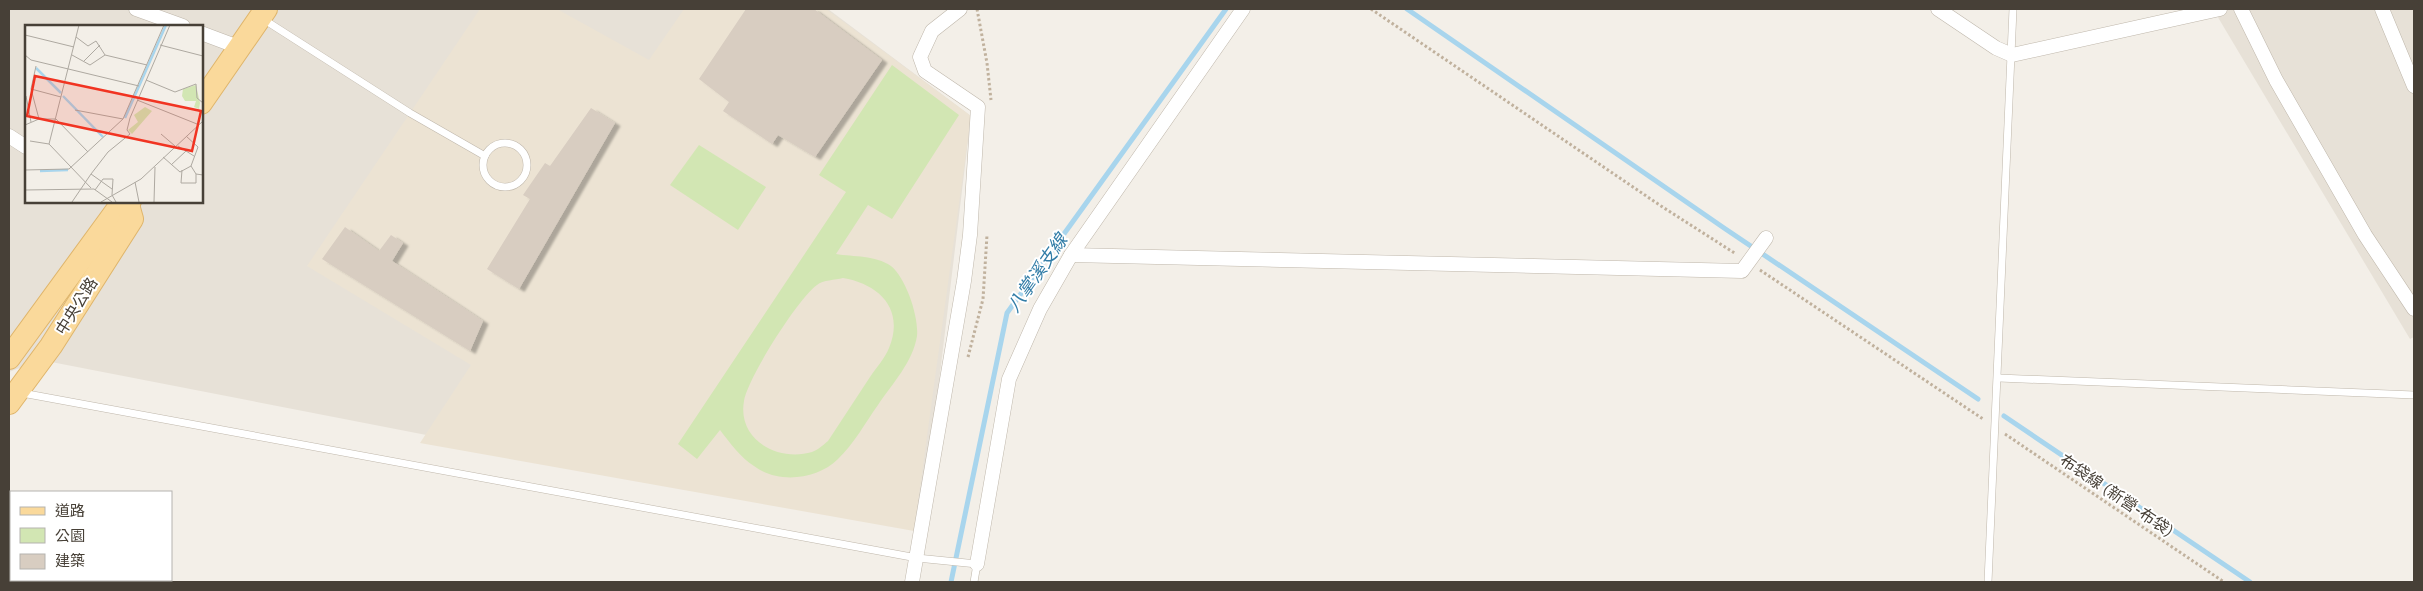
<svg xmlns="http://www.w3.org/2000/svg" width="2423" height="591" font-family="'IBM Plex Sans','Noto Sans TC',sans-serif">
	<style>
		.residential { fill: #e7e1d7; fill-rule: evenodd }
		.education { fill: #ece3d3 }
		.green { fill: #d2e6b3; fill-rule: evenodd }
		.lines { fill: none; stroke-linecap: round; stroke-linejoin: round }
		.stream { stroke: #a8d5ed; stroke-width: 5 }
		.building { fill: #d8cdc1; filter: url(#shadow) }
		.lane-casing { stroke: #bfb7ab; stroke-width: 8 }
		.street-casing { stroke: #bfb7ab; stroke-width: 15 }
		.primary-casing { stroke: #dfb56b; stroke-width: 24 }
		.path { stroke: #c0b19d; stroke-width: 3; stroke-dasharray: 2.5 2.5; stroke-linecap: butt }
		.lane { stroke: #fff; stroke-width: 7 }
		.street { stroke: #fff; stroke-width: 14 }
		.primary { stroke: #fad99b; stroke-width: 22 }
		.labels { text-anchor: middle; dominant-baseline: central; stroke-width: 4; stroke-linejoin: round; paint-order: stroke }
		.street-label { font-size: 16px; fill: #474037; stroke: #fff }
		.water-label { font-size: 18px; font-style: italic; fill: #327da7; stroke: #fff }
		.inset-river { fill: none; stroke: #a8d5ed; stroke-width: 2.5 }
		.inset-road { fill: none; stroke: #aea9a1; stroke-width: 1 }
		.view { fill: #f13422; fill-opacity: 0.15; stroke: #f13422; stroke-width: 2.5 }
		.inset-edge { fill: none; stroke: #474037; stroke-width: 2.5 }
	</style>
	<defs>
		<filter id="shadow"><feDropShadow dx="5.5" dy="3" stdDeviation="1" flood-color="#0004"/></filter>
	</defs>
	<rect width="100%" height="100%" fill="#f3efe8"/>
	<!-- residential -->
	<g class="residential">
		<path d="M9,9H828L971,116L921,531L41,360L9,372ZM26,26H201V201H26Z"/>
		<path d="M2213,9H2414V337L2410,339Z"/>
	</g>
	<!-- education -->
	<path class="education" d="M480,9H557L649,60L684,9H826L971,116L914,531L420,443L471,365L307,266Z"/>
	<!-- green -->
	<g class="green">
		<path d="M892,65L959,115L892,219L868,205L836,254C854,257 875,255 891,266C906,278 919,317 917,336C913,362 892,384 878,405C865,423 854,444 838,459C817,480 777,484 754,466C740,457 730,443 720,430L697,459L678,444L846,192L819,175ZM843,278C879,284 905,309 889,348C885,358 876,368 870,377C856,398 842,420 828,441C823,445 818,450 812,452C778,462 737,440 744,401C747,379 799,297 817,285C823,280 835,280 843,278Z"/>
		<path d="M699,145L766,187L738,230L670,185Z"/>
	</g>
	<g class="lines">
		<!-- stream -->
		<g class="stream">
			<path d="M1407,9L1724,228L1978,399"/>
			<path d="M2004,416L2250,582"/>
			<path d="M951,582L1007,313L1226,9"/>
		</g>
	</g>
	<!-- building -->
	<g class="building">
		<path d="M746,9H814L882,60L815,157L778,135L772,144L723,111L729,102L699,79Z"/>
		<path d="M591,108L615,123L519,289L487,269L530,199L523,195L545,163L550,166Z"/>
		<path d="M345,227L379,251L391,235L403,243L392,261L483,321L470,351L322,259Z"/>
	</g>
	<g class="lines">
		<defs>
			<g id="lane">
				<path d="M263,19L410,113L485,156"/>
				<circle cx="505" cy="165" r="22"/>
				<path d="M1999,378L2414,395"/>
				<path d="M22,393L917,558L977,564L974,582"/>
				<path d="M1988,582L2013,9"/>
			</g>
			<g id="street">
				<path d="M136,9L183,26"/>
				<path d="M1938,9L1996,48L2012,55L2220,9"/>
				<path d="M2241,9L2276,80L2365,235L2414,309"/>
				<path d="M2382,9L2414,86"/>
				<path d="M201,33L241,48"/>
				<path d="M9,136L26,147"/>
				<path d="M1071,255L1742,271L1766,238"/>
				<path d="M977,564L1009,379L1040,309L1071,255L1243,9"/>
				<path d="M912,582L964,281L970,235L978,107L925,71L920,57L932,31L960,9"/>
			</g>
			<g id="primary">
				<path d="M201,103L266,9"/>
				<path d="M9,358L117,210L128,205L130,201"/>
				<path d="M9,403L51,346L132,219L128,205"/>
			</g>
		</defs>
		<!-- lane casing -->
		<use href="#lane" class="lane-casing"/>
		<!-- street casing -->
		<use href="#street" class="street-casing"/>
		<!-- primary casing -->
		<use href="#primary" class="primary-casing"/>
		<!-- path -->
		<g class="path">
			<path d="M977,9L987,63L991,100"/>
			<path d="M1371,9L1661,206L1736,254"/>
			<path d="M1760,270L1983,419"/>
			<path d="M968,357L983,299L987,235"/>
			<path d="M2005,434L2224,582"/>
		</g>
		<!-- lane -->
		<use href="#lane" class="lane"/>
		<!-- street -->
		<use href="#street" class="street"/>
		<!-- primary -->
		<use href="#primary" class="primary"/>
	</g>
	<g class="labels">
		<!-- street labels -->
		<g class="street-label">
			<text transform="translate(76 306) rotate(-58)">中央公路</text>
			<text transform="translate(2117 495) rotate(34)">布袋線 (新營-布袋)</text>
		</g>
		<!-- water labels -->
		<g class="water-label">
			<text transform="translate(1037 273) rotate(-55)">八掌溪支線</text>
		</g>
	</g>
	<!-- overview -->
	<g transform="translate(25 25)">
		<rect width="178" height="178" fill="#f3efe8"/>
		<path d="M171,60L175,78L174,84L169,82L171,76H160L157,71L158,64ZM120,82L127,86L107,109L103,105L113,97L109,90Z" fill="#d2e6b3"/>
		<path class="inset-river" d="M11,43L36,68M38,71L78,112M100,93L141,0M15,146L43,145"/>
		<path class="inset-road" d="M0,10L49,22M51,12L63,21L71,16L80,30M135,20L178,31M0,30L6,35L114,61M47,30L65,40L80,30L122,40M59,36L75,20M11,41L6,64L14,94M121,55L150,67L171,59L172,73L178,78M6,64L36,72M1,71L6,97M112,75L172,99M50,85L98,94M0,100L14,94H31L63,127M136,109L150,121M5,116L24,119L66,163M24,119L54,0M153,121L169,131M138,132L155,147L166,141L173,122L161,111M146,140L161,126M166,141L171,149L178,150M0,145L44,144L98,94L139,0M157,145L156,158H171V149M66,149L83,127L105,109L102,105L105,93L145,0M110,157L114,177M0,165L69,164L87,177M70,165L78,154H88L87,170L91,177M47,177L66,149L87,164M76,177L116,154L178,96M129,177L130,142"/>
		<path class="view" d="M10,51L176,86L167,126L2,91Z"/>
		<rect width="178" height="178" class="inset-edge"/>
	</g>
	<!-- border -->
	<rect width="2423" height="591" fill="none" stroke="#474037" stroke-width="20"/>
	<!-- legend -->
	<rect x="10" y="491" width="162" height="90" fill="#ffffff" stroke="#b5b3af"/>
	<rect x="20" y="507" width="25" height="8" fill="#fad99b" stroke="#b5b3af"/>
	<text x="55" y="516" font-size="15" fill="#474037">道路</text>
	<rect x="20" y="528" width="25" height="15" fill="#d2e6b3" stroke="#b5b3af"/>
	<text x="55" y="541" font-size="15" fill="#474037">公園</text>
	<rect x="20" y="554" width="25" height="15" fill="#d8cdc1" stroke="#b5b3af"/>
	<text x="55" y="566" font-size="15" fill="#474037">建築</text>
</svg>
